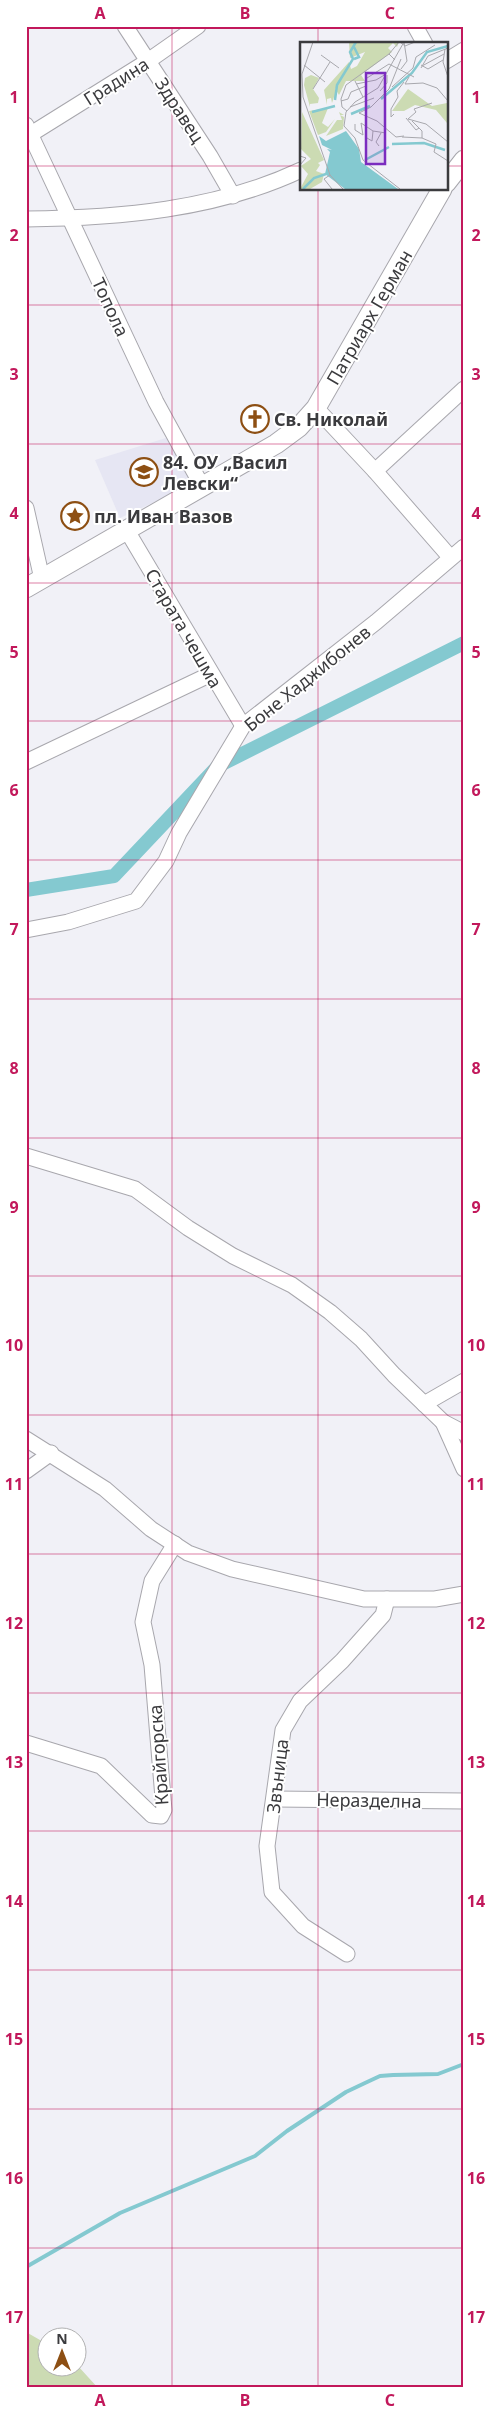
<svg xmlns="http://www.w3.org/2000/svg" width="490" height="2414" font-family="'Noto Sans',sans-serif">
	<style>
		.built { fill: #e6e6f3 }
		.green { fill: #ccdbb3 }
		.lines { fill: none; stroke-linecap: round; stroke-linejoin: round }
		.stream { stroke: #84c9d0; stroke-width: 4 }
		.canal { stroke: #84c9d0; stroke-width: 14 }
		.minor-casing { stroke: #a8a7ad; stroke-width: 17 }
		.tertiary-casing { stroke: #a8a7ad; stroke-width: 21 }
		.minor { stroke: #fff; stroke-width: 15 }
		.tertiary { stroke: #fff; stroke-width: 19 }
		.grid { fill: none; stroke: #c2185b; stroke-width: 1; stroke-opacity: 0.55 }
		.labels { text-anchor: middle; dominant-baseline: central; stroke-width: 4; stroke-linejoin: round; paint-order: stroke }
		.street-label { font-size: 18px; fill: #3b3b3e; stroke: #fff }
		.poi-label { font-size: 18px; font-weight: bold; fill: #3b3b3e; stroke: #fff; text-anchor: start }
		.inset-river { fill: none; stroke: #84c9d0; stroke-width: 2.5 }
		.inset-road { fill: none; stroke: #a8a8ad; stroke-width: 1 }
		.view { fill: #7b2cbf; fill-opacity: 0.15; stroke: #7b2cbf; stroke-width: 2.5 }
		.inset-edge { fill: none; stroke: #3b3b3e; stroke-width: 2.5 }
		.neatline { fill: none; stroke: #c2185b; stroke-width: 2 }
		.grid-label { font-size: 16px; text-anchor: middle; font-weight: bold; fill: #c2185b }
	</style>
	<rect width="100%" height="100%" fill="#f1f1f7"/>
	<!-- built -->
	<path class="built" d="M169,437L193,484L120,518L95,460Z"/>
	<!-- green -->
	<path class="green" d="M26,2332L47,2344L48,2366H78L98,2388H26Z"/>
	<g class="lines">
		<!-- stream -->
		<path class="stream" d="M26,2267L120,2213L255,2156L287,2131L346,2092L365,2083L380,2076L393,2075L438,2074L464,2064"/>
		<!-- canal -->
		<path class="canal" d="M26,890L114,876L218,766L464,643"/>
		<defs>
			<g id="minor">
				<path d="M125,26L210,156L233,196"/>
				<path d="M415,26L425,44"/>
				<path d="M446,61L464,50"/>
				<path d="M26,125L156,402L202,486"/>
				<path d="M31,134L148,61L198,26"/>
				<path d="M26,219C119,218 216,210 301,170"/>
				<path d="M316,408L375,471L450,557"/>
				<path d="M375,471L464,389"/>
				<path d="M26,508L42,579"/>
				<path d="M126,529L243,726"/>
				<path d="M26,762L211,674"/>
				<path d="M26,930L68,922L136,901L166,861L179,833L243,726L376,622L464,547"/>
				<path d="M26,1156L135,1189L188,1228L233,1256L292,1285L330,1312L361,1339L394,1375L443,1422L464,1433"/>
				<path d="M424,1404L464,1381"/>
				<path d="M443,1422L464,1469"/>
				<path d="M26,1439L105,1489L151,1529L188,1553L232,1569L364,1599H435L464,1594"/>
				<path d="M26,1471L51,1453"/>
				<path d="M26,1743L101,1766L152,1815L161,1816L164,1810L152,1665L143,1622L152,1581L175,1544"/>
				<path d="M275,1799L464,1801"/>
				<path d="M347,1954L303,1926L272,1892L267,1846L283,1730L300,1701L342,1661L383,1615L387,1599"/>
			</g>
			<g id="tertiary">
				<path d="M446,183L464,160"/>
				<path d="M26,588L276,444L299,427L316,408L442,189"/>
			</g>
		</defs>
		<!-- minor casing -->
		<use href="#minor" class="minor-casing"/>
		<!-- tertiary casing -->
		<use href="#tertiary" class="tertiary-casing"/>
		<!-- minor -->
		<use href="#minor" class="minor"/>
		<!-- tertiary -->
		<use href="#tertiary" class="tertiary"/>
	</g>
	<!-- grid -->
	<path class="grid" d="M172,26V2388M318,26V44M26,166H301M446,166H464M318,189V2388M26,305H464M26,444H464M26,583H464M26,721H464M26,860H464M26,999H464M26,1138H464M26,1276H464M26,1415H464M26,1554H464M26,1693H464M26,1831H464M26,1970H464M26,2109H464M26,2248H464"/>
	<!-- icons -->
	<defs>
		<symbol id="church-ring" viewBox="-11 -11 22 22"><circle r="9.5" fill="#fff" stroke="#8d4f13" stroke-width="1.5"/><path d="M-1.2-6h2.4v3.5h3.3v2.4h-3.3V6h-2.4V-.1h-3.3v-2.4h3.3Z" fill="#8d4f13"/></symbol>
		<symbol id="school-ring" viewBox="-11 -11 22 22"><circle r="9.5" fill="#fff" stroke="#8d4f13" stroke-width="1.5"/><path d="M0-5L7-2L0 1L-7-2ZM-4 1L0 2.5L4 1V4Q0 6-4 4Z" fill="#8d4f13"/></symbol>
		<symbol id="sight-ring" viewBox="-11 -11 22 22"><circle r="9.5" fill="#fff" stroke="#8d4f13" stroke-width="1.5"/><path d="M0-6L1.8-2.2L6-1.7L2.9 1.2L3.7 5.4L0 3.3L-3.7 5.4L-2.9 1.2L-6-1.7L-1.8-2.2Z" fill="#8d4f13"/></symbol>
	</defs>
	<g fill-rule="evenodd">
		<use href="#church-ring" x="239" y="403" width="32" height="32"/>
		<use href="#school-ring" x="128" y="456" width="32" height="32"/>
		<use href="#sight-ring" x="59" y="500" width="32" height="32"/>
	</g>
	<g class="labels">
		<!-- street labels -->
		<g class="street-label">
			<text transform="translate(116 81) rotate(-32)">Градина</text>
			<text transform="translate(180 110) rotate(57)">Здравец</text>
			<text transform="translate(111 307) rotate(65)">Топола</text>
			<text transform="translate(369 317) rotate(-60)">Патриарх Герман</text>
			<text transform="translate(184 628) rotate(60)">Старата чешма</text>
			<text transform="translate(307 678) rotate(-39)">Боне Хаджибонев</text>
			<text transform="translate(158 1755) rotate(-94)">Крайгорска</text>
			<text transform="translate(277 1776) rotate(-83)">Звъница</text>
			<text transform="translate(369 1800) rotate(1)">Неразделна</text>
		</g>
		<!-- poi labels -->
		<g class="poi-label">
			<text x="274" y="419">Св. Николай</text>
			<text x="163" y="462">84. ОУ „Васил<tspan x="163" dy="21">Левски“</tspan></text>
			<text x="94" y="516">пл. Иван Вазов</text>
		</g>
	</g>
	<!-- overview -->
	<g transform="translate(300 42)">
		<rect width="148" height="148" fill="#f1f1f7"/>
		<path d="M49,0H99L97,5L93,1L88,6L92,10L61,33L65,39H46L39,53L35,46L36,57L34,55L32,61L31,56L27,57V63L24,48L49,20L51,27L57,24L65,10L50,16ZM11,33L19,36L13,47L19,56L18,61L10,62V65L4,43L5,36ZM108,47L132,64L147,61V81L136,68L115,63L104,69H92ZM28,66L22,81L28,85L35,77L26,90L18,93L9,69ZM2,70L24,118L18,121L20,123L16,129L24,132L22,140L10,147H0L8,132L1,124L11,117L1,107ZM39,70L44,73H40L44,75L43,87L26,94L37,78H42Z" fill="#ccdbb3"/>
		<path d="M46,89L59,107L61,120L98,147H45L25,132L30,110L27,107L32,108L22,103L19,94L26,99Z" fill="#84c9d0"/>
		<path class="inset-river" d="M54,17L59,15L54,5M81,57L112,31L127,10L148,4M35,58L37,43L53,17L50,10L56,0M12,70L35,64M51,72L70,64M92,102L124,101L145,108M65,118L89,105M3,147L14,136L26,132"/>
		<path class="inset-road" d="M13,0L2,32L3,55L30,133L43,147M100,0L105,4L115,0M145,7L143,20L148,35M89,12L99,0M21,13L39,26M101,17L89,47L71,65L59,71L77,79L96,95L104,94M4,23L25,40M121,23L128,27L143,18M122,24L144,12M121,26L128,14L148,6M101,27L107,19L104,0M109,35L105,42L123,41L137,46L148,59M67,36L89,22L114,35M55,39L63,55M56,42L76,38L86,32M92,45L113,26L116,15L135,3M13,47L30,20M80,49L87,41V33M41,59L48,57L51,50L66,44M132,61L114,67L116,70L108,77L126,82L148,100M50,65L74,56M47,69L42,65L41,57L46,43L89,12L95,18M94,72L91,75V67L98,55L97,49L104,40M106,76L116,88L119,86M112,79L122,89V96M55,82V88L63,93M63,93L61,81L73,89L86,91M102,95L122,96M67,96L72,99L73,89M122,96L136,102L134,110L148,119M79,104L76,100L81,91M0,114L6,116L0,123M30,133L24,137L32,147M100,147L63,118L55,96L44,84L46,70L55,60L78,46L104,0"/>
		<path class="view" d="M66,31H85V122H66Z"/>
		<rect width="148" height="148" class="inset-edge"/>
	</g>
	<!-- border -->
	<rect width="490" height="2414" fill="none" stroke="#ffffff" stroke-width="55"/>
	<!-- north arrow -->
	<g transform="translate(62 2352)"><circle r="24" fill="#ffffff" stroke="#b1b1b2"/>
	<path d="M0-4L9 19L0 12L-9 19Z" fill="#8d4f13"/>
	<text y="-8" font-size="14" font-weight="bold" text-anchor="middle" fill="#3b3b3e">N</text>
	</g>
	<rect x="28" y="28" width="434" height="2358" class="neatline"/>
	<g class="grid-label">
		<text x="100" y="19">A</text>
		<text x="245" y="19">B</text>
		<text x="390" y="19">C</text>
		<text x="14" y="103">1</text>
		<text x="476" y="103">1</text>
		<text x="14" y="241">2</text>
		<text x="476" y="241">2</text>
		<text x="14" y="380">3</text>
		<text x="476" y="380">3</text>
		<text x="14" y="519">4</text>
		<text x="476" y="519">4</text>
		<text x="14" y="658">5</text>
		<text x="476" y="658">5</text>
		<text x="14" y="796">6</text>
		<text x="476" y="796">6</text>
		<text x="14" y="935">7</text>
		<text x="476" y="935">7</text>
		<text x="14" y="1074">8</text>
		<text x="476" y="1074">8</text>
		<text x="14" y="1213">9</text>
		<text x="476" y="1213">9</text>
		<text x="14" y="1351">10</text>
		<text x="476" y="1351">10</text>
		<text x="14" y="1490">11</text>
		<text x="476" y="1490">11</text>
		<text x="14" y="1629">12</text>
		<text x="476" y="1629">12</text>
		<text x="14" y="1768">13</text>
		<text x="476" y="1768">13</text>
		<text x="14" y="1907">14</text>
		<text x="476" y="1907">14</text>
		<text x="14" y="2045">15</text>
		<text x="476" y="2045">15</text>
		<text x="14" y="2184">16</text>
		<text x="476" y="2184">16</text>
		<text x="14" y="2323">17</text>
		<text x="476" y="2323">17</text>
		<text x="100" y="2406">A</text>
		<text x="245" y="2406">B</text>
		<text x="390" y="2406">C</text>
	</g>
</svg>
